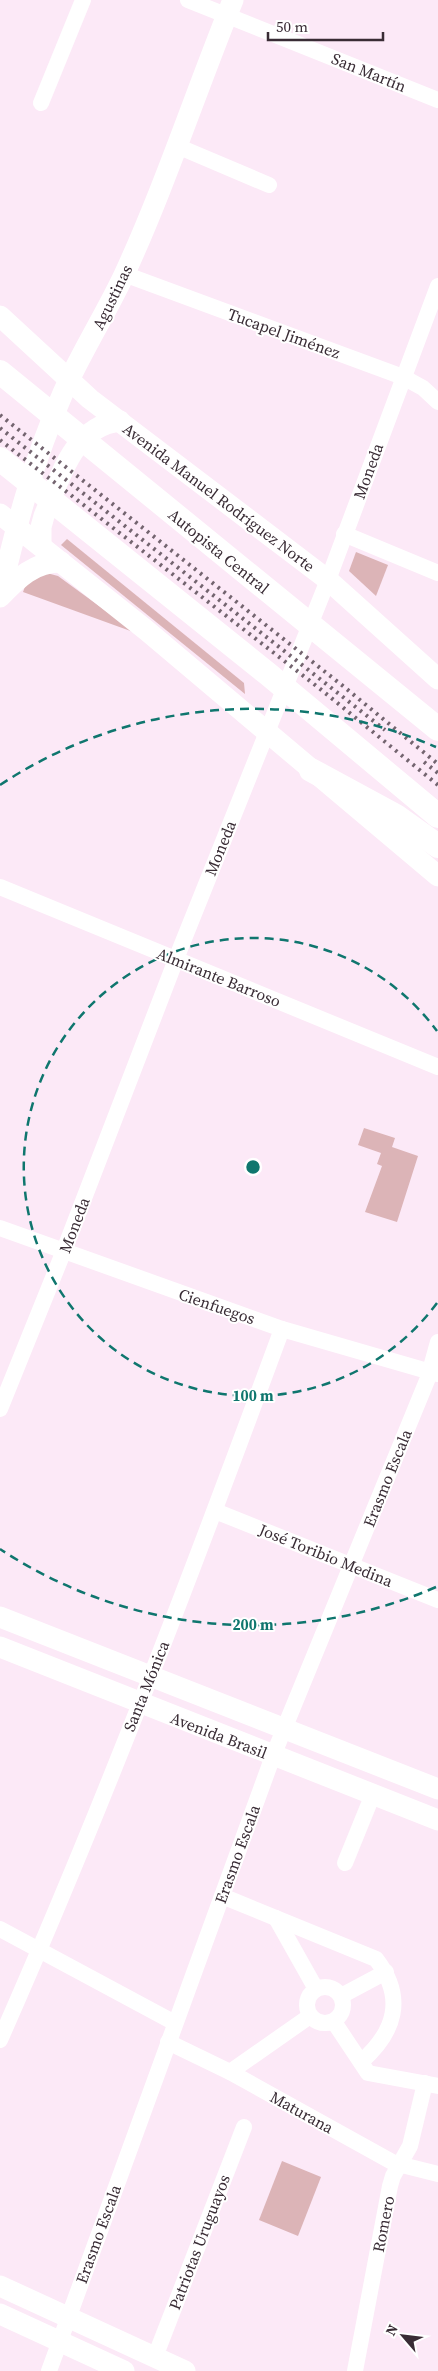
<svg xmlns="http://www.w3.org/2000/svg" width="438" height="2371" font-family="'Source Serif 4',serif">
	<style>
		.green { fill: #dcb4b7 }
		.lines { fill: none; stroke-linecap: round; stroke-linejoin: round }
		.minor { stroke: #fff; stroke-width: 16 }
		.major { stroke: #fff; stroke-width: 21 }
		.highway { stroke: #fff; stroke-width: 24 }
		.rail { stroke: #73646f; stroke-width: 4; stroke-dasharray: 2.5 5; stroke-linecap: butt }
		.ring { fill: none; stroke: #0f766e; stroke-width: 2.5; stroke-dasharray: 9 6 }
		.labels { text-anchor: middle; dominant-baseline: central; stroke-width: 4; stroke-linejoin: round; paint-order: stroke }
		.street-label { font-size: 16px; fill: #392c35; stroke: #fff }
		.centre { fill: #0f766e; stroke: #fff; stroke-width: 2.5 }
		.ring-label { font-size: 15px; text-anchor: middle; font-weight: bold; fill: #0f766e; stroke: #fff; stroke-width: 4; stroke-linejoin: round; paint-order: stroke }
	</style>
	<rect width="100%" height="100%" fill="#fce9f7"/>
	<!-- green -->
	<g class="green">
		<path d="M67,539L244,683L245,694L61,545Z"/>
		<path d="M356,552L388,565L376,596L349,571Z"/>
		<path d="M43,572L58,576L136,633L23,592L27,581Z"/>
		<path d="M364,1128L395,1138L392,1147L418,1156L397,1222L365,1212L382,1166L377,1164L381,1153L358,1145Z"/>
		<path d="M282,2161L321,2177L298,2236L259,2220Z"/>
	</g>
	<g class="lines">
		<!-- minor -->
		<g class="minor">
			<path d="M188,0L438,100"/>
			<path d="M41,103L83,0"/>
			<path d="M177,146L269,185"/>
			<path d="M124,274L403,377L423,388L438,402"/>
			<path d="M344,534L438,573"/>
			<path d="M0,887L438,1067"/>
			<path d="M0,1228L282,1329L438,1374"/>
			<path d="M0,1409L63,1253L180,949L328,580L438,286"/>
			<path d="M215,1511L438,1600"/>
			<path d="M345,1863L373,1794"/>
			<path d="M222,1896L376,1959C406,1998 395,2032 361,2062"/>
			<path d="M276,1918L316,1989"/>
			<path d="M0,1929L175,2023"/>
			<circle cx="325" cy="2005" r="18"/>
			<path d="M341,1996L386,1972"/>
			<path d="M334,2022L368,2073L438,2086"/>
			<path d="M0,2040C103,1807 194,1568 282,1329"/>
			<path d="M168,2042L230,2072L394,2163L438,2174"/>
			<path d="M230,2072L310,2016"/>
			<path d="M155,2357L244,2127"/>
			<path d="M49,2371L273,1756L428,1378L438,1342"/>
			<path d="M355,2371L390,2186L393,2176L410,2146L425,2083"/>
		</g>
		<!-- major -->
		<g class="major">
			<path d="M0,316L90,399L328,580L438,679"/>
			<path d="M0,514L146,630L438,876"/>
			<path d="M41,545V527L44,516C60,478 73,426 120,421"/>
			<path d="M0,596C16,525 34,459 63,393C81,353 105,315 124,275C165,186 196,91 233,0"/>
			<path d="M0,597C18,578 34,562 61,562"/>
			<path d="M0,1617L438,1789"/>
			<path d="M0,1647L438,1820"/>
			<path d="M0,2286L185,2371"/>
			<path d="M0,2314L124,2371"/>
		</g>
		<!-- highway -->
		<g class="highway">
			<path d="M0,372L438,729"/>
			<path d="M0,459L268,674L438,816"/>
			<path d="M311,770L396,816L438,846"/>
		</g>
		<!-- rail -->
		<g class="rail">
			<path d="M0,415L343,686L438,764"/>
			<path d="M0,428L385,730"/>
			<path d="M0,440L319,688L438,785"/>
			<path d="M424,762L438,773"/>
		</g>
	</g>
	<!-- distance rings -->
	<g class="ring">
		<path d="M437 1303A229 229 0 1 1 437 1031"/>
		<path d="M436 1587A458 458 0 0 1 0 1549M0 785A458 458 0 0 1 436 747"/>
	</g>
	<g class="labels">
		<!-- street labels -->
		<g class="street-label">
			<text transform="translate(369 72) rotate(22)">San Martín</text>
			<text transform="translate(112 297) rotate(-64)">Agustinas</text>
			<text transform="translate(284 333) rotate(20)">Tucapel Jiménez</text>
			<text transform="translate(368 471) rotate(-70)">Moneda</text>
			<text transform="translate(219 497) rotate(37)">Avenida Manuel Rodríguez Norte</text>
			<text transform="translate(219 551) rotate(39)">Autopista Central</text>
			<text transform="translate(220 848) rotate(-68)">Moneda</text>
			<text transform="translate(219 977) rotate(22)">Almirante Barroso</text>
			<text transform="translate(74 1225) rotate(-69)">Moneda</text>
			<text transform="translate(217 1306) rotate(19)">Cienfuegos</text>
			<text transform="translate(387 1478) rotate(-68)">Erasmo Escala</text>
			<text transform="translate(326 1555) rotate(22)">José Toribio Medina</text>
			<text transform="translate(146 1686) rotate(-68)">Santa Mónica</text>
			<text transform="translate(219 1735) rotate(21)">Avenida Brasil</text>
			<text transform="translate(237 1854) rotate(-70)">Erasmo Escala</text>
			<text transform="translate(302 2112) rotate(29)">Maturana</text>
			<text transform="translate(383 2224) rotate(-79)">Romero</text>
			<text transform="translate(98 2234) rotate(-70)">Erasmo Escala</text>
			<text transform="translate(199 2242) rotate(-69)">Patriotas Uruguayos</text>
		</g>
	</g>
	<circle cx="253" cy="1167" r="8" class="centre"/>
	<g class="ring-label">
		<text x="253" y="1401">100 m</text>
		<text x="253" y="1630">200 m</text>
	</g>
	<!-- north arrow -->
	<g transform="translate(403 2336) rotate(298)" stroke="#ffffff" stroke-width="4" paint-order="stroke">
	<path d="M0-4L9 19L0 12L-9 19Z" fill="#392c35"/>
	<text y="-8" font-size="14" font-weight="bold" text-anchor="middle" fill="#392c35">N</text>
	</g>
	<!-- scale -->
	<path d="M268 32v8h115v-8" fill="none" stroke="#392c35" stroke-width="2.5"/>
	<text x="276" y="32" font-size="15" fill="#392c35" stroke="#ffffff" stroke-width="4" paint-order="stroke">50 m</text>
</svg>
